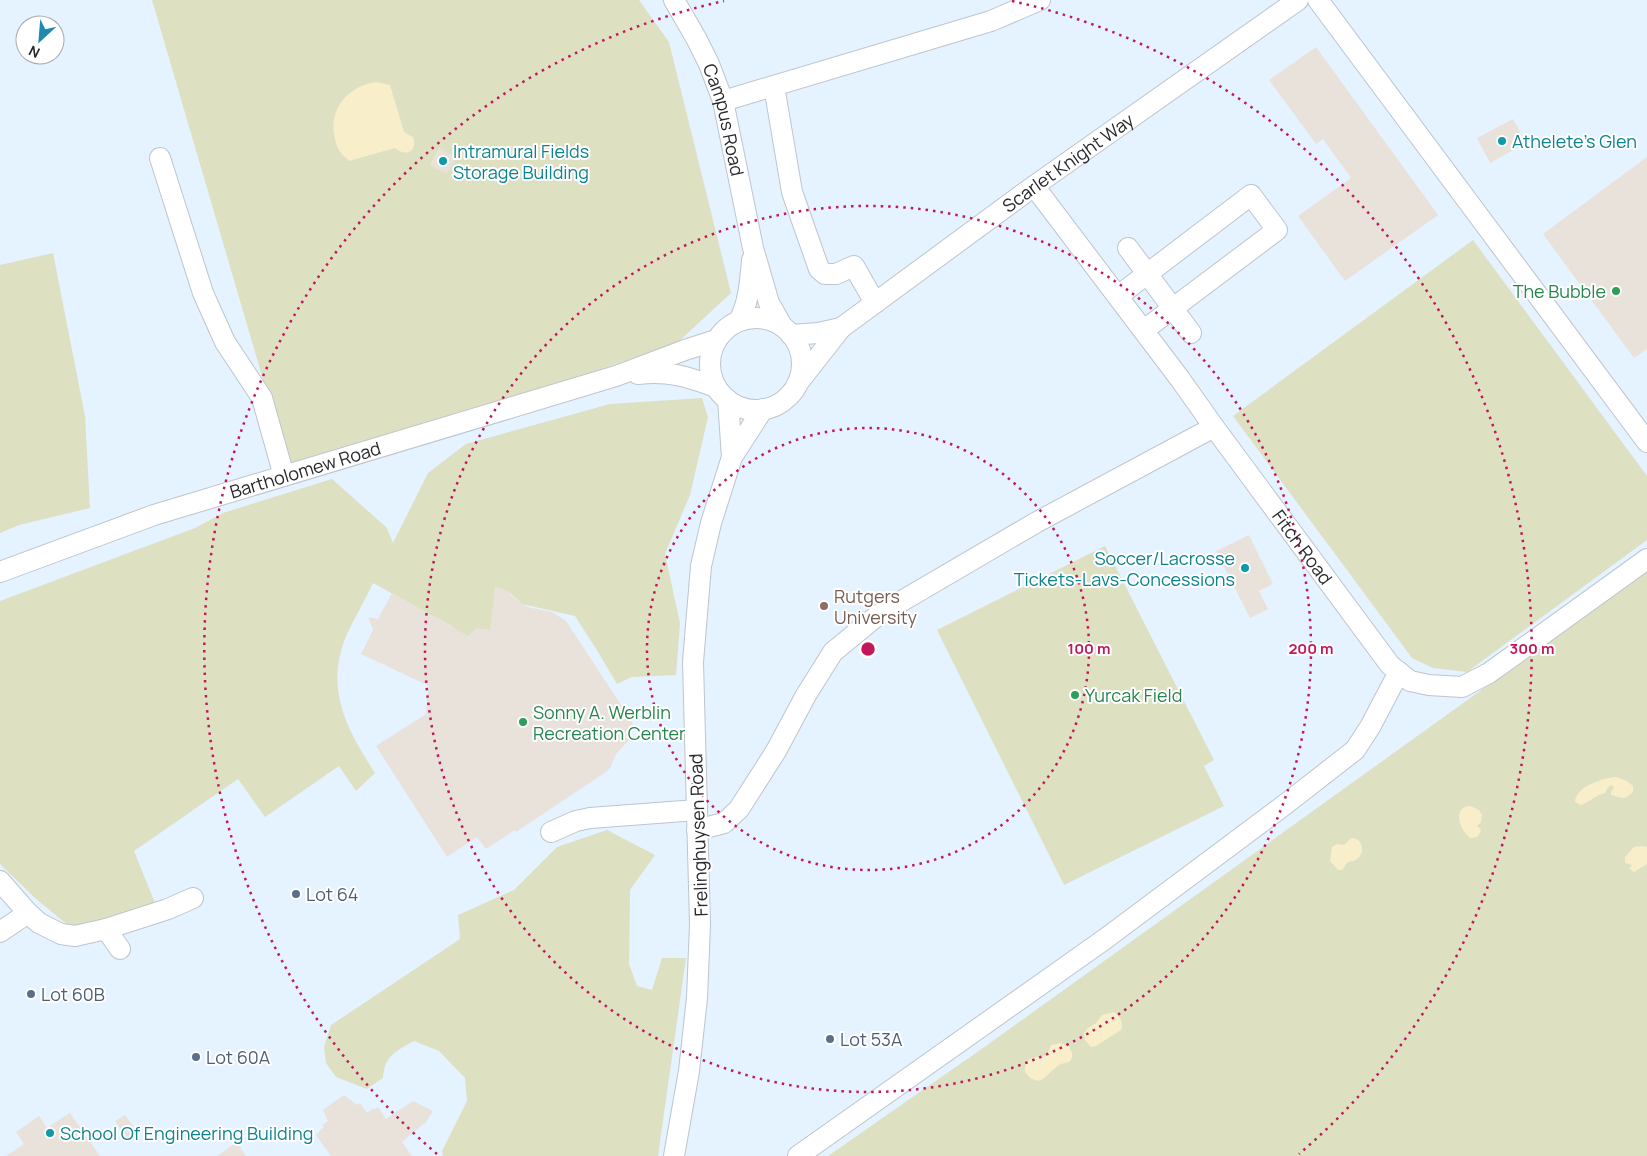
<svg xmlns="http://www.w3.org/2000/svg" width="1647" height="1156" font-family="Manrope,sans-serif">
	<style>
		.built { fill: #e5f2ff; fill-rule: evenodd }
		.green { fill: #dee0c2 }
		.sand { fill: #f8eec9 }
		.building { fill: #e9e2db }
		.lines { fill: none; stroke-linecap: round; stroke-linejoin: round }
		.minor-casing { stroke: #bec5cc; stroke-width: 22 }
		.minor { stroke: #fff; stroke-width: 20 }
		.ring { fill: none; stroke: #c2185b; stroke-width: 2.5; stroke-dasharray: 2.5 5 }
		.culture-dot { fill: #0f9aa8; stroke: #fff; stroke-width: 2 }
		.leisure-dot { fill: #2e9e5b; stroke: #fff; stroke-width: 2 }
		.education-dot { fill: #8d6e63; stroke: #fff; stroke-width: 2 }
		.service-dot { fill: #5c6f8a; stroke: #fff; stroke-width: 2 }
		.labels { text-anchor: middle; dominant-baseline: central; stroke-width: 4; stroke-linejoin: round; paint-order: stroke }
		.street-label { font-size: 18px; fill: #26282b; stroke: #fff }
		.culture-label { font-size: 18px; fill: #0d838f; stroke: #fff; text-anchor: start }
		.leisure-label { font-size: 18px; fill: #27864d; stroke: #fff; text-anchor: start }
		.education-label { font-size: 18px; fill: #785e54; stroke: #fff; text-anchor: start }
		.service-label { font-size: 18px; fill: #4e5e75; stroke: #fff; text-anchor: start }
		.centre { fill: #c2185b; stroke: #fff; stroke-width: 2.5 }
		.ring-label { font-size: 15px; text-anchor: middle; font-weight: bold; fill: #c2185b; stroke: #fff; stroke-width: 4; stroke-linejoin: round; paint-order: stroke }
	</style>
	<rect width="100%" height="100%" fill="#f3f8fe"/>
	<!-- built -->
	<path class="built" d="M0,0H1647V1156H0ZM25,25H55V55H25Z"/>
	<!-- green -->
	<g class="green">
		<path d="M152,0H639L669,42L731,293L677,343L291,475Z"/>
		<path d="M1473,240L1647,476V540L1467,672L1433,668L1412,658L1233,416Z"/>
		<path d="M53,253L85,416L90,508L19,525L0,533V265Z"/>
		<path d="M702,398L708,417L690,495L665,554L680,623L676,675L632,677L617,684L598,652L575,616L522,604L510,593L496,587L490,634L459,644L453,627L373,583C365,600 355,617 347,634C324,688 346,728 375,773L356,791L339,766L265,817L238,779L134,851L157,908L75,931L35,898L0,864V601L195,528L223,513L332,479L387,528L393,543L428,473L466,444L610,404Z"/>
		<path d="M1105,546L1214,760L1204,766L1224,806L1064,885L937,630Z"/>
		<path d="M1647,571V1156H828L983,1048Z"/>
		<path d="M607,830L655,855L630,890L629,964L637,986L652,990L662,958H686L658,1156H443L442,1151L467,1101L465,1078L439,1051L414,1041C396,1051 384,1056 383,1078L367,1089L336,1077L326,1063L324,1047L331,1025L460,939L458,915L514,890L557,847Z"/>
	</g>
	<!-- sand -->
	<g class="sand">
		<path d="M376,82L390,85L404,132L413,137C418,152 406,157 395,148L349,161C347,158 343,156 341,153C337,148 335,140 334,134C330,107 349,86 376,82Z"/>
		<path d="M1616,777L1627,781L1633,786V792C1623,801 1623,798 1611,795V792L1614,787L1611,785L1608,787L1605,793C1596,795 1589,802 1581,805L1575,802C1576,786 1603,778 1616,777Z"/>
		<path d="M1471,806L1479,810L1482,815L1481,822L1477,826L1481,829C1480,835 1477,838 1471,838C1460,832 1451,806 1471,806Z"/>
		<path d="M1351,838C1359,838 1363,844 1362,852C1358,859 1356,861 1348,862L1342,870H1338L1330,861L1332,847L1337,844L1344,845Z"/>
		<path d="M1643,846L1647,847V864L1634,872L1629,868L1632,865L1625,863V857L1634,847Z"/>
		<path d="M1114,1012C1120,1016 1124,1023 1121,1030L1096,1046L1091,1047L1085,1040L1084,1033L1088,1028L1096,1023L1102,1015Z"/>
		<path d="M1060,1043L1069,1046C1070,1049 1073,1053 1072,1057C1071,1064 1064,1062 1059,1065C1046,1074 1040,1091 1025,1072C1024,1054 1036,1059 1047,1055L1051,1045Z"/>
	</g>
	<!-- building -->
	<g class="building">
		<path d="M1316,47L1438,215L1345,281L1298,216L1351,178L1323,139L1316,144L1269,80Z"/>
		<path d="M1513,119L1526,143L1490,163L1477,138Z"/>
		<path d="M439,148L456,157L447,174L430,165Z"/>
		<path d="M1647,157V349L1634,358L1543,234Z"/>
		<path d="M1249,535L1273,584L1259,591L1268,609L1250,618L1216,551Z"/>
		<path d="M495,586L507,591L519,602L527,607L552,612L566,621L631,720L633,725L632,733L629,740L616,754L610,768L606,772L516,832L515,830L486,849L477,837L447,857L376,746L426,714L427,697L429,686L361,654L373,630L368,617L378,619L392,593L468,636L477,628L490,630Z"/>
		<path d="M344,1095L357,1105L360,1103L367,1113L373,1108L374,1110L378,1107L386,1119L413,1101L433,1111L426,1122L402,1142L412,1156H331L316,1135L324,1127L322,1125L328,1121L323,1110Z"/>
		<path d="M70,1113L100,1156H6L24,1144L16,1132L39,1116L47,1128Z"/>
		<path d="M125,1115L137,1131L127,1138L115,1121Z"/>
		<path d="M237,1142L246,1156H217Z"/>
	</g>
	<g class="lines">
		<defs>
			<g id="minor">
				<path id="s1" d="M674,0L696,38L709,64L723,101L753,248L769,303L782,326"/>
				<path d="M1318,0L1647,442"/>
				<path d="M774,86L792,192L819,269L825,274H836L854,266L875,303"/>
				<path d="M723,101L991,21L1040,0"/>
				<path d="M160,158L203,293L225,342L262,398L284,476"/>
				<path id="s2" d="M1034,186L1180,379L1214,427L1390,665L1410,681L1429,685L1462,687L1489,673L1647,559"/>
				<path d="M1128,248L1191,333"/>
				<path d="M1118,296L1251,195L1277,230L1144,330"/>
				<circle cx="756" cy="364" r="46"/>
				<path d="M739,321C749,302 750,282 752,260"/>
				<path d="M791,335L818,333L841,328"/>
				<path d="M638,374C668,370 688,377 716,387"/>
				<path id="s3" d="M797,384L841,328L1034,186L1298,0"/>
				<path d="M728,400L732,457"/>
				<path id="s4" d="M0,572L154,515L616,376L685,350L716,340"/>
				<path d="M697,830L724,823L739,809L776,751L806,695L833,652L878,615L1037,522L1214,427"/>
				<path d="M551,832L576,821L590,818L697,810"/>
				<path d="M0,881L28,913L39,923L61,934L75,936L106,929L168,909L193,898"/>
				<path d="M106,929L120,949"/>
				<path d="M0,932L28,913"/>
				<path d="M674,1156L689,1071L697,998L700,924L693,662L701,566L711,523L732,457L763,409"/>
				<path d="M798,1156L1105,939L1287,803L1355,750L1370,727L1399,672"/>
			</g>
		</defs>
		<!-- minor casing -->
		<use href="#minor" class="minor-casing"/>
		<!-- minor -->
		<use href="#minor" class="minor"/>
	</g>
	<!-- distance rings -->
	<g class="ring">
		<circle cx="868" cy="649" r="221"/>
		<circle cx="868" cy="649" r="443"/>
		<path d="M437 1154A664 664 0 0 1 724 1M1012 1A664 664 0 0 1 1299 1154"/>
	</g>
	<!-- markers -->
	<g class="culture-dot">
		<circle cx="1502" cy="141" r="5"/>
		<circle cx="443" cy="161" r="5"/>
		<circle cx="1245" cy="568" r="5"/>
		<circle cx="50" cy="1133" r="5"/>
	</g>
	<g class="leisure-dot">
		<circle cx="1616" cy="291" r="5"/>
		<circle cx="1075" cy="695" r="5"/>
		<circle cx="523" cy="722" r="5"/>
	</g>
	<circle class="education-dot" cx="824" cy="606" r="5"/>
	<g class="service-dot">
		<circle cx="296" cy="894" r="5"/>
		<circle cx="31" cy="994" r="5"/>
		<circle cx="830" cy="1039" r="5"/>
		<circle cx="196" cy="1057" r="5"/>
	</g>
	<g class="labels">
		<!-- street labels -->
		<g class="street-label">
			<text stroke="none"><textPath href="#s1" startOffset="131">Campus Road</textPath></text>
			<text stroke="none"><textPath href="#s3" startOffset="352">Scarlet Knight Way</textPath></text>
			<text stroke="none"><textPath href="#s4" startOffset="322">Bartholomew Road</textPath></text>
			<text stroke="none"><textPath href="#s2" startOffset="450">Fitch Road</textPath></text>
			<text transform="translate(698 835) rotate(-92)">Frelinghuysen Road</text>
		</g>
		<!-- culture labels -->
		<g class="culture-label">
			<text x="1512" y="141">Athelete's Glen</text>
			<text x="453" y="151">Intramural Fields<tspan x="453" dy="21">Storage Building</tspan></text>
			<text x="1235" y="558" text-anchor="end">Soccer/Lacrosse<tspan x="1235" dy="21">Tickets-Lavs-Concessions</tspan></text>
			<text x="60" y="1133">School Of Engineering Building</text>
		</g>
		<!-- leisure labels -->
		<g class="leisure-label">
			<text x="1606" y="291" text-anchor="end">The Bubble</text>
			<text x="1085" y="695">Yurcak Field</text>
			<text x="533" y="712">Sonny A. Werblin<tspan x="533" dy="21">Recreation Center</tspan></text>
		</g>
		<!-- education labels -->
		<g class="education-label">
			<text x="834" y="596">Rutgers<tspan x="834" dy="21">University</tspan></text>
		</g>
		<!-- service labels -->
		<g class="service-label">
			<text x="306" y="894">Lot 64</text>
			<text x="41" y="994">Lot 60B</text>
			<text x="840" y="1039">Lot 53A</text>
			<text x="206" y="1057">Lot 60A</text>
		</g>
	</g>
	<circle cx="868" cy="649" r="8" class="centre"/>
	<g class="ring-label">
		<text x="1089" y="654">100 m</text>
		<text x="1311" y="654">200 m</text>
		<text x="1532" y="654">300 m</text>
	</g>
	<!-- north arrow -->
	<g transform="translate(40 40) rotate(206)"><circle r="24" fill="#ffffff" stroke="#a8a9aa"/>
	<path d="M0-4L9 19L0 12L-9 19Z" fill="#1d8bb1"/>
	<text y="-8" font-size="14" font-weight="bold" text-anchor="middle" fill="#26282b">N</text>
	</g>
</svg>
